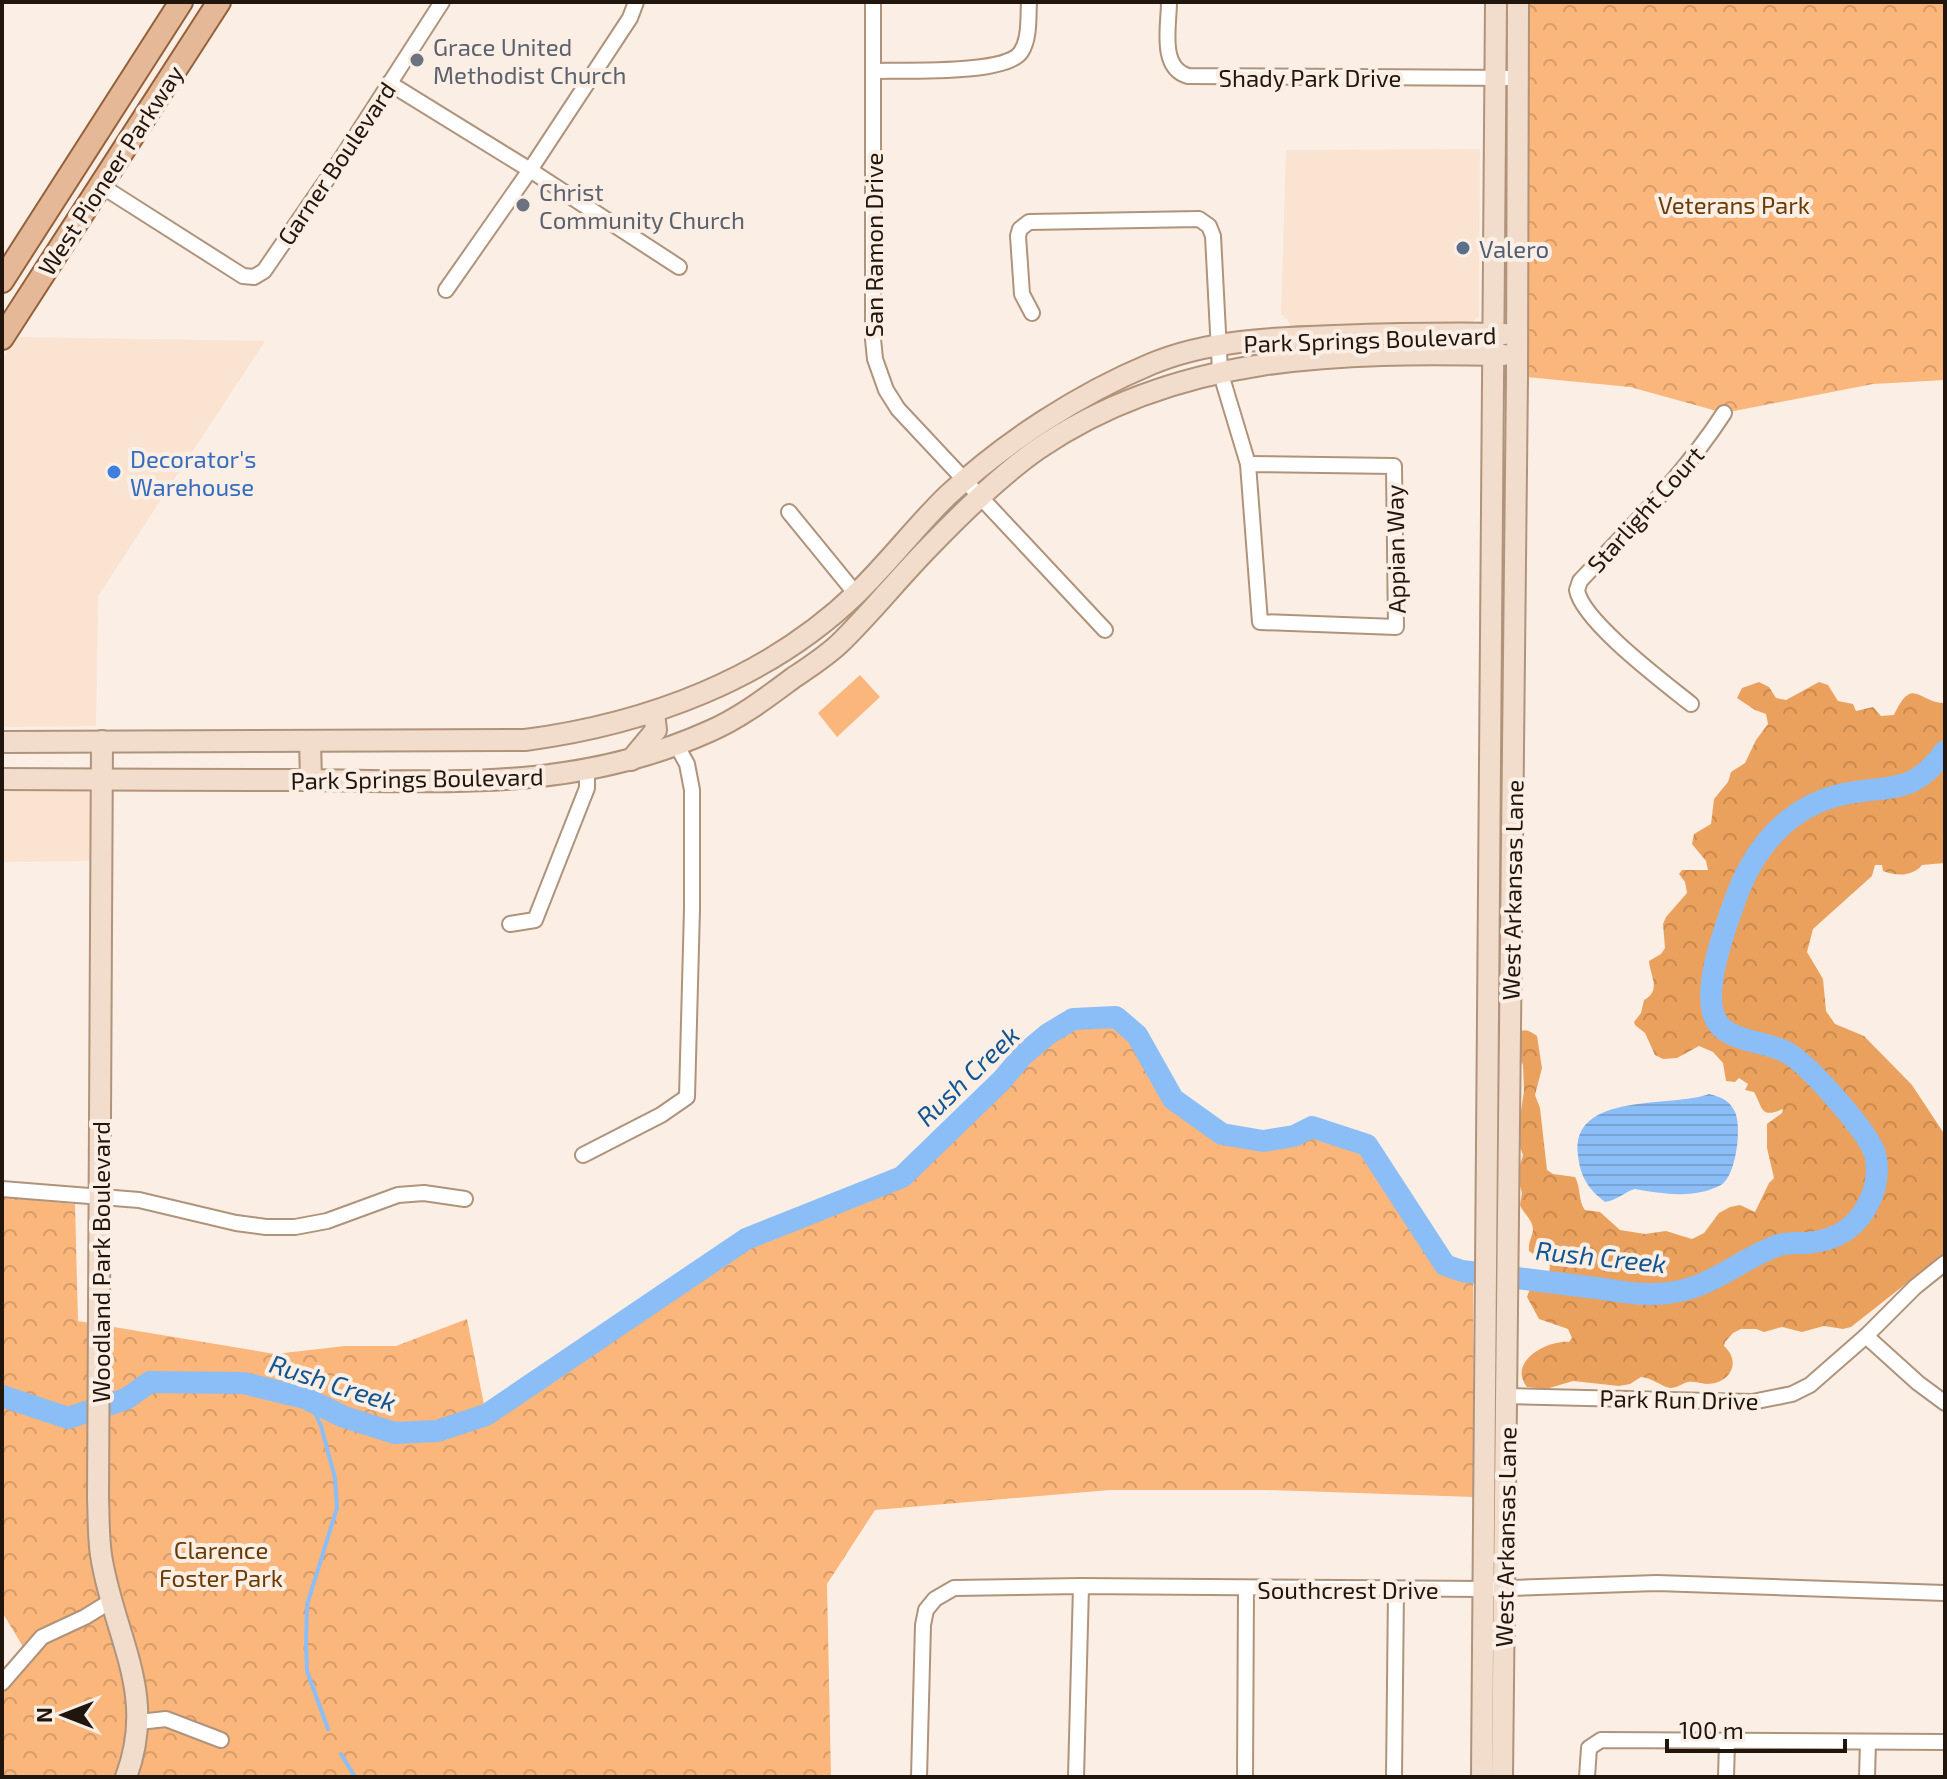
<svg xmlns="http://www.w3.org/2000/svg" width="1947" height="1779" font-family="'Exo 2',sans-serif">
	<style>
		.built { fill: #fae3d1 }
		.forest { fill: url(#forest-crowns) }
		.park { fill: url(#park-crowns) }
		.pitch { fill: #fab67b }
		.water { fill: url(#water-rules) }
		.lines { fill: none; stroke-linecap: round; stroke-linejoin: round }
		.stream { stroke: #8bbef6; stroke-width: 4 }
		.river { stroke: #8bbef6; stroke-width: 22 }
		.street-casing { stroke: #b0937b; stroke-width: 18 }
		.secondary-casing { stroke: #b0937b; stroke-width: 24 }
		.primary-casing { stroke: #94613a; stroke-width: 26 }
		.street { stroke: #fff; stroke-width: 14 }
		.secondary { stroke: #f2dccb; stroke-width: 20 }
		.primary { stroke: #e5b898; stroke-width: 22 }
		.worship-dot { fill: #6b7280; stroke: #fbefe5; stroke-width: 3 }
		.service-dot { fill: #5c6f8a; stroke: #fbefe5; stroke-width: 3 }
		.shop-dot { fill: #3f7fe0; stroke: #fbefe5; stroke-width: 3 }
		.labels { text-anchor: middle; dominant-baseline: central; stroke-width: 8; stroke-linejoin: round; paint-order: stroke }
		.worship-label { font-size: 24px; fill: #5b616d; stroke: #fbefe5; text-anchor: start }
		.street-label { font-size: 24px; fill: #20160d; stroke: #fbefe5 }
		.park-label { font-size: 24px; fill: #6a3b04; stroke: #fbefe5 }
		.service-label { font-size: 24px; fill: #4e5e75; stroke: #fbefe5; text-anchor: start }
		.shop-label { font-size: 24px; fill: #366cbe; stroke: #fbefe5; text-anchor: start }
		.water-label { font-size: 26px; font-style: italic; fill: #0f5593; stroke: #fbefe5 }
	</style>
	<defs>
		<pattern id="forest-crowns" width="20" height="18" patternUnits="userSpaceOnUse" patternTransform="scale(2)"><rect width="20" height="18" fill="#eba15e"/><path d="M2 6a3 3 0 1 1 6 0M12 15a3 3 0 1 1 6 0" fill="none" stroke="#c98a50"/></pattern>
		<pattern id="park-crowns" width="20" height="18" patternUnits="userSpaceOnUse" patternTransform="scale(2)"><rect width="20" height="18" fill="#fab67b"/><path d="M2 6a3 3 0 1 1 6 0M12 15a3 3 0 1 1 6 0" fill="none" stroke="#d69c69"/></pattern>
		<pattern id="water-rules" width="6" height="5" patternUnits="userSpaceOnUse" patternTransform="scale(2)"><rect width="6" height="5" fill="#8bbef6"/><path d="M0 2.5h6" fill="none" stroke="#78a3d2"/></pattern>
	</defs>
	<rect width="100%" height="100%" fill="#fbefe5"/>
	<!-- built -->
	<g class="built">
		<path d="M1480,149L1479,316L1468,326L1291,327L1287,319L1281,314L1286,150Z"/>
		<path d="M16,337L265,341L98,596L96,726L2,727V358Z"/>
		<path d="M2,788L98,789L96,861L2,862Z"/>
	</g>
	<!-- forest -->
	<path class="forest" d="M1759,682L1769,687L1776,698L1786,700L1819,682L1828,685L1838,701L1853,704L1856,711L1873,707L1881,716L1894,715C1913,674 1919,704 1945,703V863L1922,865C1912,877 1896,876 1883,871L1882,865H1875L1872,876L1813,929L1807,952L1823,979L1826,1011L1835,1024L1864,1036L1912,1085L1945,1135V1257L1912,1279L1851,1327L1843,1329L1824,1326L1802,1332L1782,1327L1764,1332L1756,1329H1741L1733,1333L1725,1342L1724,1346C1742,1362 1730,1384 1707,1384C1701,1384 1695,1381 1688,1382C1681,1384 1677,1388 1670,1388C1662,1387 1653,1378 1641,1377L1630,1384L1619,1386L1573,1381L1546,1389L1527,1387C1507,1362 1547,1340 1569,1342L1572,1338L1568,1329L1539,1319L1527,1297L1531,1286L1549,1273L1550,1266L1529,1251C1528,1242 1532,1238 1533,1230C1533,1220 1523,1213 1520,1205L1522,1193L1517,1175L1523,1155L1518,1141L1519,1125L1524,1091L1523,1065L1516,1050V1035C1524,1027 1529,1030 1537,1036L1542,1068L1535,1095L1540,1108L1547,1170L1553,1174L1575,1177C1581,1187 1578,1201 1585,1210L1600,1212L1620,1230L1645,1234L1666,1231L1692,1239L1704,1233L1719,1213L1730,1207L1740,1205L1755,1212L1769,1183L1774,1178L1767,1148V1124L1782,1113L1783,1109C1760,1119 1763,1108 1754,1092L1745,1090L1748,1084L1739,1078L1735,1082L1726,1081L1723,1063L1713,1052L1699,1046L1677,1058L1663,1059L1655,1055L1645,1033L1635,1025L1634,1022L1641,1013L1644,1000C1662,990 1650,976 1649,961L1661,954L1665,948L1663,924L1666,917L1687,893L1685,882L1679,874L1682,870H1708L1706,861L1692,844L1694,834L1711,824L1714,799L1728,782L1731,772L1745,763L1756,740L1768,724L1766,714L1755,710L1737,698L1742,688Z"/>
	<!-- park -->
	<g class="park">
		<path d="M1519,2H1945V380L1873,384L1724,413L1630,387L1517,376Z"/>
		<path d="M1093,1016L1116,1017L1137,1035L1173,1099L1222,1134L1263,1141L1294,1136L1312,1127L1367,1145L1445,1264L1473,1272L1474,1497L1268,1490H1110L875,1510L827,1584L831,1777H2V1694L21,1672L22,1645L2,1612V1197L75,1204L78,1321L275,1354L345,1346H396L467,1319L486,1415L746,1239L902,1177L1002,1080L1023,1055L1048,1034L1073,1019Z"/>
	</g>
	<!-- pitch -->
	<path class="pitch" d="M860,675L880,697L837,737L818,713Z"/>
	<!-- water -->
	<path class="water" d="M1709,1094C1720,1097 1728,1099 1734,1110C1743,1124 1736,1177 1721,1185C1695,1199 1663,1194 1635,1189C1624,1192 1618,1200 1605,1202C1588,1189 1580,1176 1578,1155C1570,1091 1673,1108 1709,1094Z"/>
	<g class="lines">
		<!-- stream -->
		<g class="stream">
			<path d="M309,1400L321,1426L335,1478L337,1508L307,1605L306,1644L307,1671L328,1729"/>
			<path d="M341,1754L355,1777"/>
		</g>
		<!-- river -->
		<path class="river" d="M2,1396L68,1418L126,1399L150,1382L243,1383L305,1398L344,1417L395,1433L437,1431L486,1415L746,1239L902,1177L1002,1080L1023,1055L1048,1034L1073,1019L1116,1017L1137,1035L1173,1099L1222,1134L1263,1141L1294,1136L1312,1127L1367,1145L1445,1265L1462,1271C1504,1276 1546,1282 1588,1287C1608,1289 1628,1294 1648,1294C1706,1295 1728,1265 1776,1246C1785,1242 1797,1243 1806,1243C1838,1241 1859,1226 1871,1198C1877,1185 1879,1164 1874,1151C1864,1128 1808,1063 1786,1052C1766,1041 1727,1042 1716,1020C1701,993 1724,931 1734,903C1752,850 1787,806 1844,794C1892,784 1912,796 1945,751"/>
		<defs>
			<g id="street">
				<path d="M873,2V339L875,359L886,390L898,409L1105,630"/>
				<path d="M1169,2C1169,25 1159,68 1188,76L1516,78"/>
				<path d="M873,71C902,70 1006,75 1021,52C1030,38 1028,18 1029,2"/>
				<path d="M389,83L530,170L679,267"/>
				<path d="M100,185L243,276L254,277L264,271L341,159L442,2"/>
				<path d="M446,290L530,170L630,18L636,2"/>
				<path d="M1032,313L1022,294L1018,236L1020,229L1029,222L1199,219L1209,226L1213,236L1220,371L1248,464"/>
				<path d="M1248,464L1394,466L1396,627L1260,622Z"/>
				<path d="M789,512L856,594"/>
				<path d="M1691,704C1665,683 1582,621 1577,590L1580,581C1631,527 1684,475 1724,413"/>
				<path d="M510,924L535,920L587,788V771"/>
				<path d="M583,1155L661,1115L687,1097L692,909V790L687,764L676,744"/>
				<path d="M2,1189L139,1200L236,1223L266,1227H295L327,1221L398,1195L424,1193L465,1199"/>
				<path d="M1866,1336L1918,1383L1945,1403"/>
				<path d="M1506,1396L1752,1402L1792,1394L1810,1385L1866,1336L1915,1287L1945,1263"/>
				<path d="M2,1683L42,1637L85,1617L111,1601"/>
				<path d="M139,1722L166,1719L221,1740"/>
				<path d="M919,1777L923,1625L926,1610L935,1599L954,1588L1081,1586L1484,1589L1657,1583L1945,1593"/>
				<path d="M1076,1777L1081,1586"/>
				<path d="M1245,1777L1246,1588"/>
				<path d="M1394,1777L1396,1589"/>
				<path d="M1587,1777L1589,1748L1601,1740L1945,1742"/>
				<path d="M1726,1777L1727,1742"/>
				<path d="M1867,1777L1868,1742"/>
			</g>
			<g id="secondary">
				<path d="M102,741L98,1499C99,1519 98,1541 102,1561C116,1640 157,1695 126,1777"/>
				<path d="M310,741L311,780"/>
				<path d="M2,742L525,740C647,724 768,679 857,593C889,562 916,526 948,495C1005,442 1079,394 1151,364C1208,340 1274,338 1335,336C1392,334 1448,333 1505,334"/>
				<path d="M631,760L656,730L654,713"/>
				<path d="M2,779C103,780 205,780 306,780C449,781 575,792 710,731C740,718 766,698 793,678C808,668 825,657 839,644C872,612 901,575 934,542C965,510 1001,475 1038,449C1178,353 1341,352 1504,355"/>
				<path d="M1482,1777L1496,2"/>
				<path d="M1502,1777L1517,376L1518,2"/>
			</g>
			<g id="primary">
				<path d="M2,281L181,2"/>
				<path d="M2,338L219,2"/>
			</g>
		</defs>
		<!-- street casing -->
		<use href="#street" class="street-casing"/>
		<!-- secondary casing -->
		<use href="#secondary" class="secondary-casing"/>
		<!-- primary casing -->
		<use href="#primary" class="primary-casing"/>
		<!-- street -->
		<use href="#street" class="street"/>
		<!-- secondary -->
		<use href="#secondary" class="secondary"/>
		<!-- primary -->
		<use href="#primary" class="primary"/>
	</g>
	<!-- markers -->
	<g class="worship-dot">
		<circle cx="417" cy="60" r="8"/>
		<circle cx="523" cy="205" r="8"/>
	</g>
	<circle class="service-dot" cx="1463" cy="248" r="8"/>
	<circle class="shop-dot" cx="114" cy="472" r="8"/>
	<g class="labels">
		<!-- worship labels -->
		<g class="worship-label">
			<text x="433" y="46">Grace United<tspan x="433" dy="28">Methodist Church</tspan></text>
			<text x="539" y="191">Christ<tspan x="539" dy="28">Community Church</tspan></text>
		</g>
		<!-- street labels -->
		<g class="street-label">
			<text x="1310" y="77">Shady Park Drive</text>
			<text transform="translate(336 163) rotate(-56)">Garner Boulevard</text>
			<text transform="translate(110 170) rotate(-57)">West Pioneer Parkway</text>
			<text transform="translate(873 245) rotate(-90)">San Ramon Drive</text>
			<text transform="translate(1370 339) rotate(-2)">Park Springs Boulevard</text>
			<text transform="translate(1645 509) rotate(-48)">Starlight Court</text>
			<text transform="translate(1395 549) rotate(-91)">Appian Way</text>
			<text transform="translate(417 778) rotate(-1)">Park Springs Boulevard</text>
			<text transform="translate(1512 890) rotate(-89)">West Arkansas Lane</text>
			<text transform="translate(100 1262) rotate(-90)">Woodland Park Boulevard</text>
			<text transform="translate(1679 1399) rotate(1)">Park Run Drive</text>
			<text transform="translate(1505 1537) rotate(-89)">West Arkansas Lane</text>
			<text x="1348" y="1589">Southcrest Drive</text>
		</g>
		<!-- park labels -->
		<g class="park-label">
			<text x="1734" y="204">Veterans Park</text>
			<text x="221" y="1549">Clarence<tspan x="221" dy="28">Foster Park</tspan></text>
		</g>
		<!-- service labels -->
		<g class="service-label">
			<text x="1479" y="248">Valero</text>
		</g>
		<!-- shop labels -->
		<g class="shop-label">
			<text x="130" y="458">Decorator's<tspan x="130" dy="28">Warehouse</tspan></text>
		</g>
		<!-- water labels -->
		<g class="water-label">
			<text transform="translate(967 1075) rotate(-44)">Rush Creek</text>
			<text transform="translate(1601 1256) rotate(6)">Rush Creek</text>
			<text transform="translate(333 1382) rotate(18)">Rush Creek</text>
		</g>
	</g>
	<!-- border -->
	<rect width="1947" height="1779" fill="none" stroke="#20160d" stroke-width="8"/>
	<!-- north arrow -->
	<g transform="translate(64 1715) rotate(270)" stroke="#fbefe5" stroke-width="6" paint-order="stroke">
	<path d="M0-6L14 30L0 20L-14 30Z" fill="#20160d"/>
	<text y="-12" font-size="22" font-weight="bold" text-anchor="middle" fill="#20160d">N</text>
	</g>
	<!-- scale -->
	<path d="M1667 1739v12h178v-12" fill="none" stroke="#20160d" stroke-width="4"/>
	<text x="1679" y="1739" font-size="24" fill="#20160d" stroke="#fbefe5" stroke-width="6" paint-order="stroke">100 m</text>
</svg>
